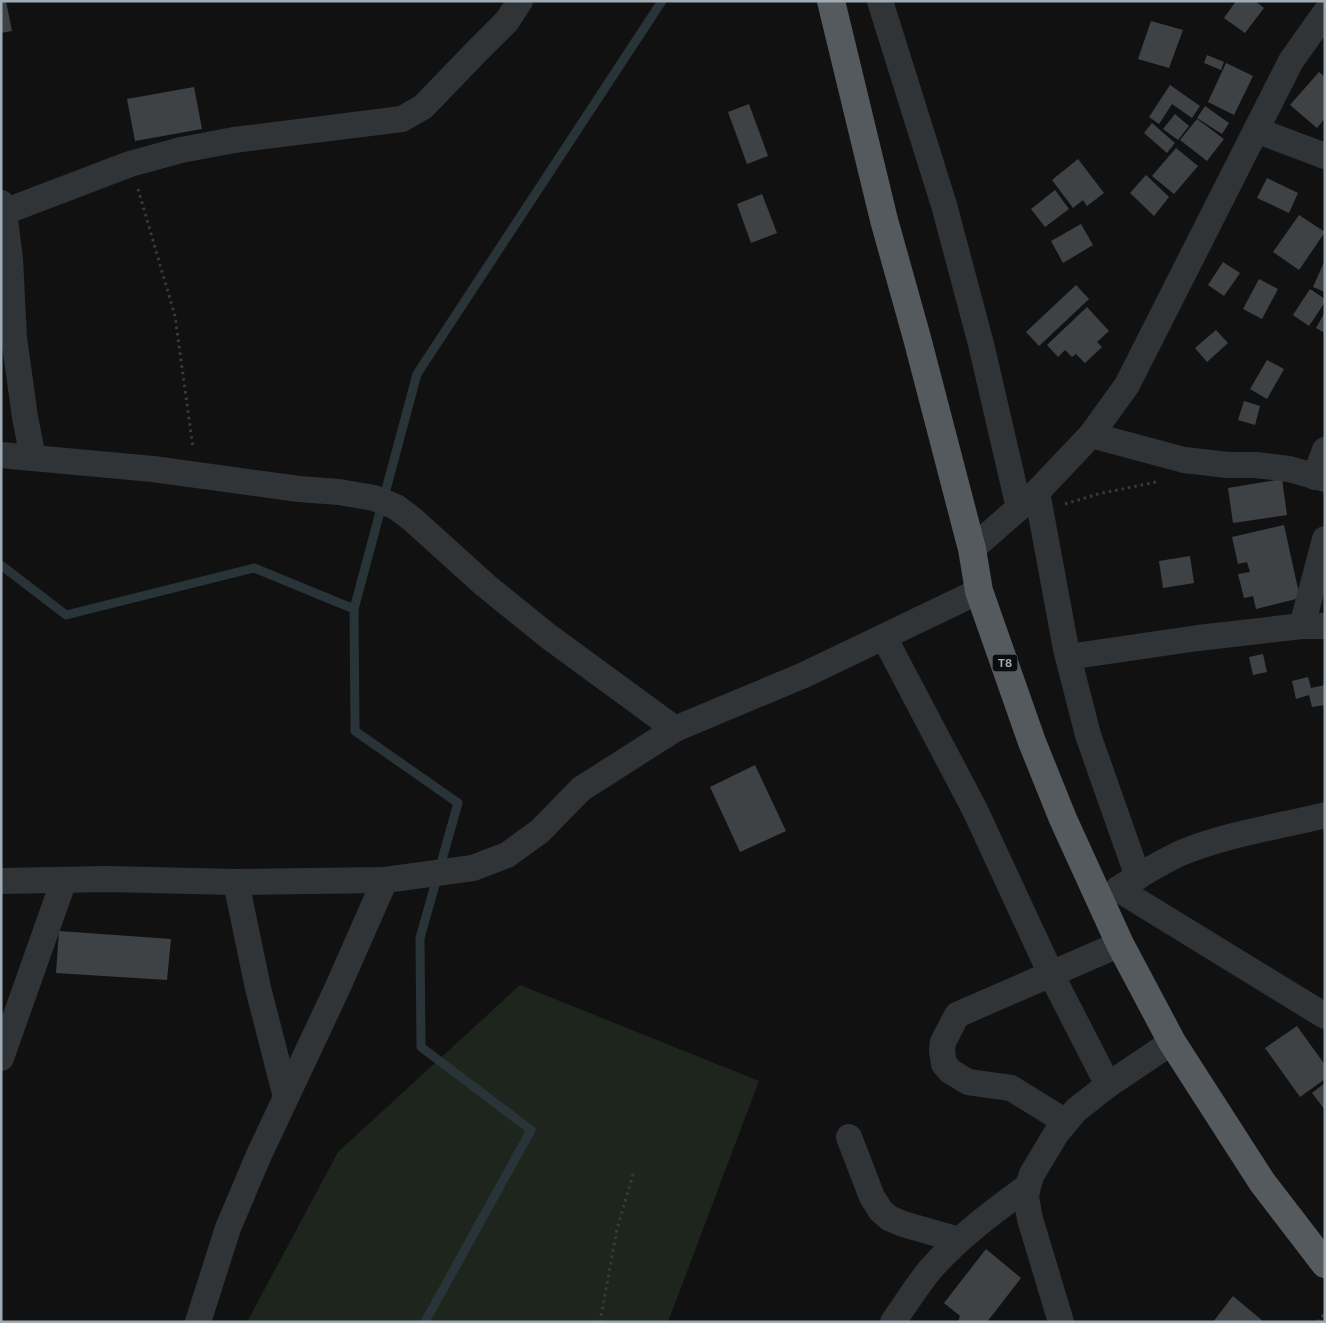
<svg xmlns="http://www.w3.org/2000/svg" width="1326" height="1323" font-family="Inter,sans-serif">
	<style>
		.green { fill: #1d251d }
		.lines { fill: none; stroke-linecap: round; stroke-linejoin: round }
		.stream { stroke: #293438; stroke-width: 9 }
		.building { fill: #3f4245 }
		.path { stroke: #373b3e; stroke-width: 3; stroke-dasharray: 2.5 4; stroke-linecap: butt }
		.minor { stroke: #313437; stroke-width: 26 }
		.trunk { stroke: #555a5f; stroke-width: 28 }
		.labels { text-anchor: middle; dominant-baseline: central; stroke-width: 4; stroke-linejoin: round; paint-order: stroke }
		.shield { fill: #0c0c0d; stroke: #747b81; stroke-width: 1 }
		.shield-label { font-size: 11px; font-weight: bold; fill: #a1abb3 }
	</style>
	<rect width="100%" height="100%" fill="#111112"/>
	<!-- green -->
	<path class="green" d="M520,985L759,1081L668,1322H247L338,1152Z"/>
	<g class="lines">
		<!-- stream -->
		<g class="stream">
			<path d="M1,565L66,615L254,568L354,609L355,731L458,803L420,938L421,1047L531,1130L425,1322"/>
			<path d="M354,609L417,374L662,1"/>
		</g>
	</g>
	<!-- building -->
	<g class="building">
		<path d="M6,1L12,31L1,33V2Z"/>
		<path d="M1236,1H1255L1264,8L1245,33L1224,18Z"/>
		<path d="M1151,21L1183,30L1169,68L1138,59Z"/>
		<path d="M1207,55L1224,62L1221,70L1204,63Z"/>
		<path d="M1226,63L1253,76L1234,115L1208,102Z"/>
		<path d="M1319,72L1325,77V118L1317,128L1290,105Z"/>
		<path d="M1170,85L1200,106L1192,118L1172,104L1159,124L1149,117Z"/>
		<path d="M194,87L202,129L135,141L127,99Z"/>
		<path d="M749,104L768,156L747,164L728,112Z"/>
		<path d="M1205,106L1229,123L1222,134L1197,118Z"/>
		<path d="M1175,114L1189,126L1178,140L1163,129Z"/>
		<path d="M1197,119L1224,139L1207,161L1180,140Z"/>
		<path d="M1152,123L1175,143L1167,153L1144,133Z"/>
		<path d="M1176,148L1198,166L1174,194L1152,176Z"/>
		<path d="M1078,159L1104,193L1087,206L1083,200L1073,208L1052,180Z"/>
		<path d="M1146,175L1169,197L1154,216L1130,193Z"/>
		<path d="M1267,178L1298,193L1289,213L1257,198Z"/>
		<path d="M1055,190L1069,209L1045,227L1031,209Z"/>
		<path d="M762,194L777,233L751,243L737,204Z"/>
		<path d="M1299,215L1325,232L1299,270L1273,252Z"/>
		<path d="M1081,224L1093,245L1063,263L1051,241Z"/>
		<path d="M1325,260V292L1313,287Z"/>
		<path d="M1223,262L1240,273L1224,296L1208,285Z"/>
		<path d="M1259,279L1278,289L1262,319L1243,309Z"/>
		<path d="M1076,285L1089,299L1039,346L1026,332Z"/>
		<path d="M1310,289L1325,299V302L1309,326L1293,315Z"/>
		<path d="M1087,307L1109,331L1097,342L1102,347L1085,363L1076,354L1072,357L1065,350L1058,357L1047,345Z"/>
		<path d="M1325,312V333L1316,328Z"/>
		<path d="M1216,330L1228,343L1207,362L1195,348Z"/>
		<path d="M1267,360L1284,369L1267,399L1250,389Z"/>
		<path d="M1244,401L1260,406L1255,425L1238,420Z"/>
		<path d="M1282,479L1287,515L1233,523L1228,488Z"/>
		<path d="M1284,525L1300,598L1256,609L1253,596L1244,598L1238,574L1250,572L1247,562L1238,564L1232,537Z"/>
		<path d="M1190,556L1194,583L1163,588L1159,561Z"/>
		<path d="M1263,654L1267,672L1253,675L1249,657Z"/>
		<path d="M1308,677L1311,688L1325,685V705L1312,707L1309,695L1296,699L1292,681Z"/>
		<path d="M755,765L786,831L740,852L710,787Z"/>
		<path d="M59,931L171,939L167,980L56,973Z"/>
		<path d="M1297,1026L1325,1065V1079L1300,1097L1265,1048Z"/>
		<path d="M1325,1083V1110L1312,1093Z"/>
		<path d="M986,1249L1021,1278L987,1322H958L960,1316L944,1303Z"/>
		<path d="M1233,1296L1264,1322H1213Z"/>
	</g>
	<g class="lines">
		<!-- path -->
		<g class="path">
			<path d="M138,189L175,316L193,448"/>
			<path d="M1065,504L1098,494L1156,482"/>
			<path d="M600,1322L617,1229L634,1171"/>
			<path d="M1318,1322L1325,1313"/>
		</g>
		<!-- minor -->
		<g class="minor">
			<path d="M880,1L944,205L981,344L1019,508"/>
			<path d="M1256,130L1325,156"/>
			<path d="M1,203L4,212L10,259L14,338L25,417L33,458L153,469L299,489L339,492L374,498L396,507L412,519L485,585L548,636L675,729"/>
			<path d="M4,212L130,164L181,150L234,140L402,119L423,107L477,51L507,21L520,1"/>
			<path d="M1091,435L1184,460L1228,465H1256L1289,469L1325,479"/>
			<path d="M1,455L33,458"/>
			<path d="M1315,477L1325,450"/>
			<path d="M1037,492L1066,649L1088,735L1138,877"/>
			<path d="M972,549L1037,492L1091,435L1127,385L1291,61L1325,13"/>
			<path d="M1302,626L1325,539"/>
			<path d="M884,637L975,810L1051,974L1108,1085"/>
			<path d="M1068,657L1198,638L1302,626H1325"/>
			<path d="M1,881L108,879L236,882L385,880L473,868L507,855L540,831L581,789L675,729L804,675L979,591"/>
			<path d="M236,882L258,988L286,1097"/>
			<path d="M1124,885C1142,874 1161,862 1181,853C1227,834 1277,827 1325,815"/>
			<path d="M1118,889L1325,1016"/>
			<path d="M1,1058L64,880"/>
			<path d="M1066,1122L1011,1088L968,1082L950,1071L944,1064L942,1051L943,1042L957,1015L1120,944"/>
			<path d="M849,1137L872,1197L881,1211L889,1218L903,1224L959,1240"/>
			<path d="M198,1322L228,1228L258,1157L337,989L385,880"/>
			<path d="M893,1322C905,1305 916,1287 929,1271C957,1238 993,1212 1028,1186"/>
			<path d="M1061,1322L1030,1219L1026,1197L1028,1186L1032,1174L1056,1134L1076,1110L1108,1085L1172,1042"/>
		</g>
		<!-- trunk -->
		<path class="trunk" d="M831,1L884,220L917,338L972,549L979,591L1032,742L1063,819L1120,944L1172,1042L1262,1182L1325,1264"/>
	</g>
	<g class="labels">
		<!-- shield labels -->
		<rect class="shield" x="992.5" y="654.5" width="25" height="17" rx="4"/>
		<g class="shield-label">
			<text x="1005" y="663">T8</text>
		</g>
	</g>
	<!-- border -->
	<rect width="1326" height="1323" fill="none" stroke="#a1abb3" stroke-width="5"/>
</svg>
